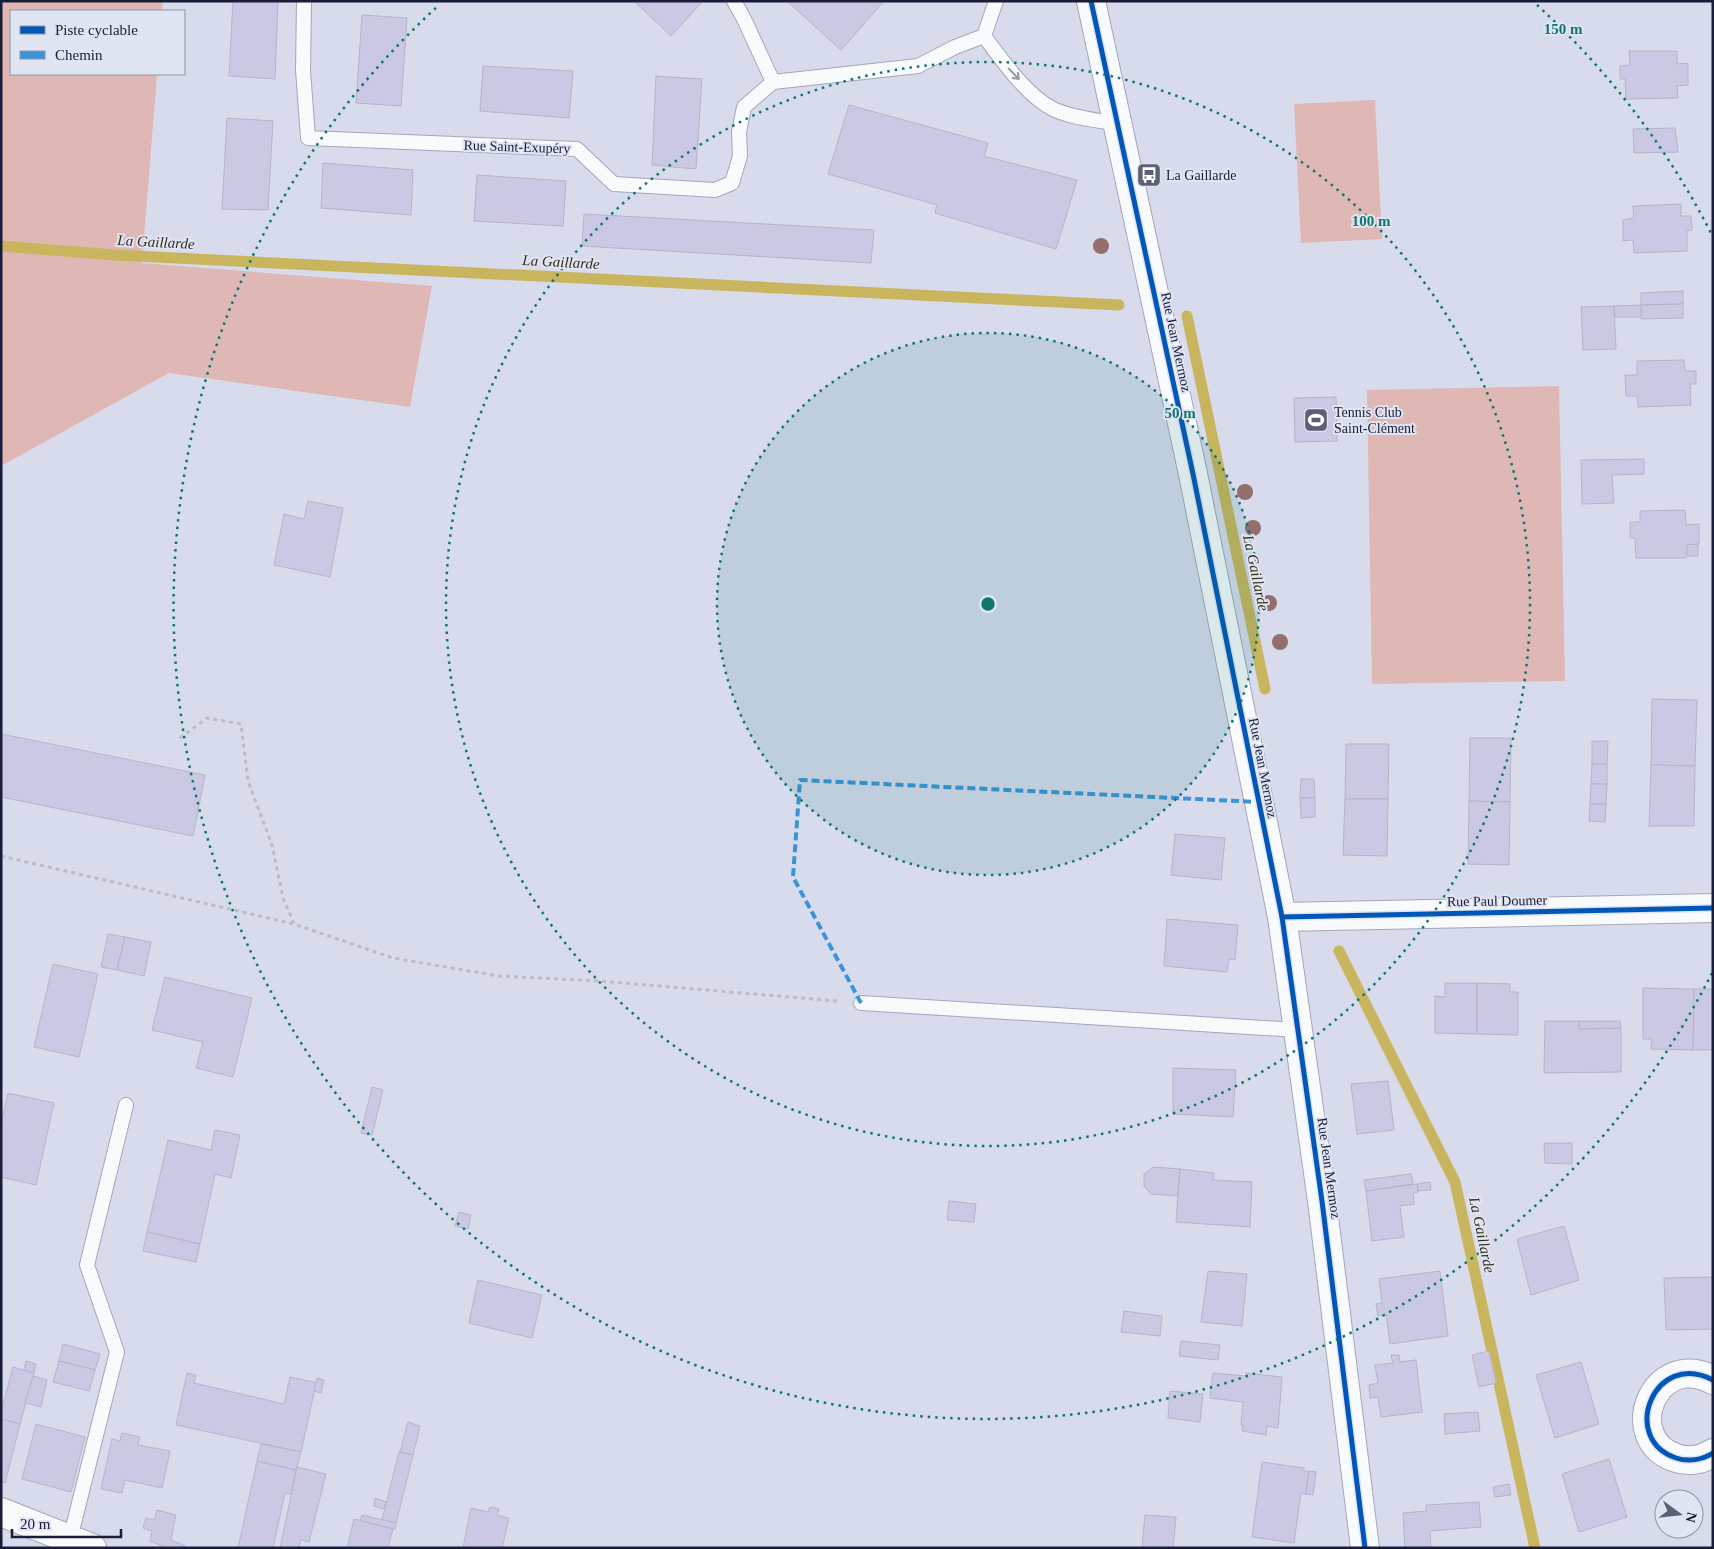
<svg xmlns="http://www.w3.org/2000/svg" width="1714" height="1549" font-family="Georgia,serif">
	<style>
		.green { fill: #dfb8b5 }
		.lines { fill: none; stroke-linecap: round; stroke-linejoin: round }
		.stream { stroke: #c9b55d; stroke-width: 11 }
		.building { fill: #cbc8e3; stroke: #b6b4ca }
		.service-casing { stroke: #a3a7bb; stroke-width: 16 }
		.minor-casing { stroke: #a3a7bb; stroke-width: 30 }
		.secondary-casing { stroke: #a3a7bb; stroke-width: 30 }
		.path { stroke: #bbbbc4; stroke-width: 3; stroke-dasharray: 4 4; stroke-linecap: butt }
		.service { stroke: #f9fafc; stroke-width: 14 }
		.minor { stroke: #f9fafc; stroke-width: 28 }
		.secondary { stroke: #f9fafc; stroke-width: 28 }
		.quiet { stroke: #3994d9; stroke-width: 4; stroke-dasharray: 8 4; stroke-linecap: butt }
		.cycleway-casing { stroke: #e0e4f3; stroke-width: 8 }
		.cycleway { stroke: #0057b8; stroke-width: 5 }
		.tree { fill: #926f6c }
		.oneway { stroke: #9497a4 }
		.ring { fill: none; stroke: #0f766e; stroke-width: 2.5; stroke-dasharray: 2.5 5 }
		.labels { text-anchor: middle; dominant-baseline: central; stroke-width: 4; stroke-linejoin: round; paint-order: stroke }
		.street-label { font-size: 14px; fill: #191d38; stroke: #e0e4f3 }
		.poi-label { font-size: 14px; fill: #191d38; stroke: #e0e4f3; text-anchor: start }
		.water-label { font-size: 15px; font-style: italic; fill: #322d18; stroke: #e0e4f3 }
		.centre { fill: #0f766e; stroke: #e0e4f3; stroke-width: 2.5 }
		.ring-label { font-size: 15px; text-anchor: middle; font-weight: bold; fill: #0f766e; stroke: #e0e4f3; stroke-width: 4; stroke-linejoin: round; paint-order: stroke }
	</style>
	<rect width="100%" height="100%" fill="#d7dbec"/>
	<!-- green -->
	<g class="green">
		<path d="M1,1H163L162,11H11V74H157L142,263L432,286L410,407L169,373L1,466Z"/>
		<path d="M1375,100L1382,239L1301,243L1294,104Z"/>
		<path d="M1559,386L1565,681L1372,684L1367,390Z"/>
	</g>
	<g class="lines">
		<!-- stream -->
		<g class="stream">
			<path d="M1,246L115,255L1119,305"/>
			<path d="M1187,316L1265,689"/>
			<path d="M1339,951L1455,1182L1535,1548"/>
		</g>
	</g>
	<!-- building -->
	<g class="building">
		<path d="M233,1H278L275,79L229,76Z"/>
		<path d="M634,1H703L671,36Z"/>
		<path d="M787,1H884L841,50Z"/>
		<path d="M362,15L407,18L401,106L356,103Z"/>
		<path d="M1629,51H1677V64L1688,63V85L1677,86L1678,98L1626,99L1625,79H1620V66L1630,65Z"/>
		<path d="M483,66L573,71L569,118L480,111Z"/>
		<path d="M656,76L702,79L696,169L652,165Z"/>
		<path d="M849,105L988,143L984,156L1077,180L1056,249L935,213L937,205L828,174Z"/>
		<path d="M227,118L273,121L268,210L222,209Z"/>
		<path d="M1675,128L1678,152L1634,153L1633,129Z"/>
		<path d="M323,163L413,170L411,215L321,208Z"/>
		<path d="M477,175L566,181L563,226L474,221Z"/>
		<path d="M1681,204V216H1691L1692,230L1687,231V251L1634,253L1633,240L1623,241V220L1634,218L1633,206Z"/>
		<path d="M584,214L874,230L871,263L582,246Z"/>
		<path d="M1683,291V304L1641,305V293Z"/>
		<path d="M1683,304V318L1641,319V305Z"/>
		<path d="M1641,305V317H1615L1614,306Z"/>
		<path d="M1614,306L1616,349L1583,350L1581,307Z"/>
		<path d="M1684,360L1685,371H1696V384H1690L1691,405L1638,407L1637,396H1626L1625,375H1637V361Z"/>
		<path d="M1336,397L1337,441L1295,442L1294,398Z"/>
		<path d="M1644,459V474L1612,475L1614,503L1582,504L1581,460Z"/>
		<path d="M308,501L343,508L330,577L274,565L284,514L304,519Z"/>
		<path d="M1685,510L1686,525L1699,524V544L1687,545L1686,558H1636L1635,538H1630V522H1640V511Z"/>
		<path d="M1698,544V556H1687V545Z"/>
		<path d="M1652,699L1697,700L1695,766L1651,765Z"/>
		<path d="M1,734L205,775L193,836L1,797Z"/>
		<path d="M1470,738H1511L1510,802L1469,801Z"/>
		<path d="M1592,741H1608L1607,764H1592Z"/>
		<path d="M1346,744H1389L1388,799H1345Z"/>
		<path d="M1592,764H1607V784H1591Z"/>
		<path d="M1651,765L1695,766L1694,826H1649Z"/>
		<path d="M1301,779H1314L1315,798H1300Z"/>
		<path d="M1591,784H1607L1606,804H1590Z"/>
		<path d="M1300,798H1315V817L1301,818Z"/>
		<path d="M1345,799H1388L1387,856L1343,855Z"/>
		<path d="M1469,801L1510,802L1509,865L1468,864Z"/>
		<path d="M1590,804H1606L1605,822L1589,821Z"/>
		<path d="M1175,834L1225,838L1221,880L1171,875Z"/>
		<path d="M1167,919L1238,925L1235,960L1229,959L1227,972L1164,966Z"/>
		<path d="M108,934L125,937L117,970L101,967Z"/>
		<path d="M125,937L151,942L144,976L117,970Z"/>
		<path d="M53,964L98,974L79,1057L34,1047Z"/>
		<path d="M165,977L252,998L233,1077L196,1068L203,1042L152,1030Z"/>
		<path d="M1445,983H1477V1034L1435,1033V996L1445,997Z"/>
		<path d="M1477,983L1510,984V992H1518V1035L1477,1034Z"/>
		<path d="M1643,988L1694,989L1693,1050L1651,1049L1652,1039H1643Z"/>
		<path d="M1694,989H1713V1050H1693Z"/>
		<path d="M1545,1021H1579V1029L1621,1028V1072L1544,1073Z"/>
		<path d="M1579,1021H1620L1621,1028L1579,1029Z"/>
		<path d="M1173,1068L1236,1070L1233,1117L1173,1114Z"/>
		<path d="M1388,1081L1394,1130L1357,1134L1351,1084Z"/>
		<path d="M372,1087L383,1090L372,1135L361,1133Z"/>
		<path d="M8,1093L54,1103L36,1185L1,1177V1124Z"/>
		<path d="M215,1130L240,1135L231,1178L215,1174L200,1244L147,1232L168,1140L211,1150Z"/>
		<path d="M1544,1143H1572V1164L1545,1163Z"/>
		<path d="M1153,1167L1180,1169L1178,1196L1151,1194L1144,1186V1174Z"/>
		<path d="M1180,1169L1214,1173L1213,1180L1252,1182L1250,1227L1176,1222Z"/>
		<path d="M1411,1174L1413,1184L1366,1191L1364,1180Z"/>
		<path d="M1430,1182L1431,1190L1418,1191L1417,1184Z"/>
		<path d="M1417,1184L1418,1192L1413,1193L1414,1204L1400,1206L1404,1237L1372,1241L1366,1191Z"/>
		<path d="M949,1201L976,1204L974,1222L947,1220Z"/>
		<path d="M459,1212L471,1215L468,1229L455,1226Z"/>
		<path d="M1564,1226L1579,1280L1531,1295L1517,1239Z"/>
		<path d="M147,1232L200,1244L196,1262L143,1251Z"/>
		<path d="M1208,1271L1247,1274L1242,1326L1201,1322Z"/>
		<path d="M1440,1271L1448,1336L1390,1344L1386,1314L1378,1316L1376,1304L1382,1303L1379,1279Z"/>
		<path d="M1713,1277V1329L1666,1330L1664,1278Z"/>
		<path d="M478,1280L542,1295L532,1338L469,1323Z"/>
		<path d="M1124,1311L1162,1316L1160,1336L1121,1332Z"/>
		<path d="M1181,1341L1220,1345L1218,1360L1179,1356Z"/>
		<path d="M63,1344L100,1354L95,1370L59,1361Z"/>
		<path d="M1489,1351L1496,1383L1479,1387L1472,1355Z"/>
		<path d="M1391,1355H1399L1400,1362L1416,1360L1422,1412L1381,1417L1378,1397L1370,1398L1369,1385L1378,1383L1375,1365L1393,1363Z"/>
		<path d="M26,1361L36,1364L34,1373L24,1370Z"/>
		<path d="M59,1361L95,1370L89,1391L53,1382Z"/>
		<path d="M1581,1362L1599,1424L1555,1438L1536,1375Z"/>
		<path d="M13,1367L34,1373L20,1424L1,1419V1412Z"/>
		<path d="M187,1373L196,1375L194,1383L284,1404L290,1377L314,1382L316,1384L301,1452L176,1425Z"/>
		<path d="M1213,1373L1246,1376V1373L1282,1377L1278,1428L1267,1426L1266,1435L1242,1431L1243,1425H1241L1243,1402L1210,1398Z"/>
		<path d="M33,1376L47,1380L41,1407L25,1403Z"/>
		<path d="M317,1378L324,1380L321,1393L314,1391Z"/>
		<path d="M1170,1391L1203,1394L1200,1422L1168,1418Z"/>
		<path d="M1478,1412L1480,1431L1445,1434L1444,1414Z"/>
		<path d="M1,1419L20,1424L5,1483L1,1481Z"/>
		<path d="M408,1422L420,1426L413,1455L400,1452Z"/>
		<path d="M36,1424L85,1437L71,1492L22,1479Z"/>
		<path d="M122,1433L140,1437L138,1445L170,1451L162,1488L125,1480L122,1493L101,1489L112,1439L120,1441Z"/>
		<path d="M261,1444L301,1452L296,1470L257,1461Z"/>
		<path d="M399,1452L413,1455L396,1523L382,1520Z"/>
		<path d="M1609,1459L1627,1517L1579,1532L1562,1474Z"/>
		<path d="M257,1461L296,1470L291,1494L285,1493L273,1548H238Z"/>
		<path d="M1262,1462L1304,1468V1471H1309L1306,1494L1301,1493L1294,1543L1252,1537Z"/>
		<path d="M297,1467L326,1474L309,1542L301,1540L299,1548H280Z"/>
		<path d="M1309,1471L1316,1472L1313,1495L1306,1494Z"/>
		<path d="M1509,1484L1511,1495L1495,1497L1493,1487Z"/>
		<path d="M375,1498L386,1502L384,1509L374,1506Z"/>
		<path d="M1479,1502L1481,1527L1430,1531L1431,1548H1405L1403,1513L1426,1511V1505Z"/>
		<path d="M490,1507L499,1509L497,1515L509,1518L502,1548H463L471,1508L488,1512Z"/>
		<path d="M157,1510L176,1515L171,1540L185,1546L184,1548H167L150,1541L152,1531L143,1528L146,1518L154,1520Z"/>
		<path d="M362,1515L396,1523L395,1529L360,1521Z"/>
		<path d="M1145,1515L1176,1517L1173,1548H1142Z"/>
		<path d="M354,1519L393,1529L388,1548H347Z"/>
	</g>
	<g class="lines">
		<defs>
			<g id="service">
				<path d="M304,1L303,70L308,138L577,149L614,184L715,190L732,183L740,156L739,132L744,107L773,82L918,66L955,47L984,36L996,1"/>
				<path d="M734,1L744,19L773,82"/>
				<path d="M984,36C1001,59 1027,96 1053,109C1072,118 1097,120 1117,124"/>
				<path d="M861,1003L1298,1030"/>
				<path d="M70,1539L117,1352L87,1265L126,1105"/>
			</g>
			<g id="minor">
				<path d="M1091,1L1193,474L1282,917L1322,1201L1365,1548"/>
				<path d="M1282,917L1713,908"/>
				<path d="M1713,1380C1654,1349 1619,1439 1676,1458C1688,1462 1702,1460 1713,1453"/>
			</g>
			<path id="secondary" d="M1,1512L92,1548"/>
		</defs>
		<!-- service casing -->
		<use href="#service" class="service-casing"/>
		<!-- minor casing -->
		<use href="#minor" class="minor-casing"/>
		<!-- secondary casing -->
		<use href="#secondary" class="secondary-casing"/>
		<!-- path -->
		<g class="path">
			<path d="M180,738L207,718L241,724L248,781L272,845L283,898L294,923"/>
			<path d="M1,856L294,924L393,958L499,976L599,981L837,1001"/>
		</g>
		<!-- service -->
		<use href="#service" class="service"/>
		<!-- minor -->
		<use href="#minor" class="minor"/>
		<!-- secondary -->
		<use href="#secondary" class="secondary"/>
		<!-- quiet -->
		<path class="quiet" d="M861,1003L793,877L800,780L1258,802"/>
		<defs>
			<g id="cycleway">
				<path d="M1091,1L1193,474L1282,917L1322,1201L1365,1548"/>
				<path d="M1282,917L1713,908"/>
				<path d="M1713,1380C1654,1349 1619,1439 1676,1458C1688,1462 1702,1460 1713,1453"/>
			</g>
		</defs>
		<!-- cycleway casing -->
		<use href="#cycleway" class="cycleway-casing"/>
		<!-- cycleway -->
		<use href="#cycleway" class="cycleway"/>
	</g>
	<!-- trees -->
	<g class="tree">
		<circle cx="1101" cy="246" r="8"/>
		<circle cx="1245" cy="492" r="8"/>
		<circle cx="1253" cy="528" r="8"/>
		<circle cx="1269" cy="603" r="8"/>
		<circle cx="1280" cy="642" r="8"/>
	</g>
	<!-- one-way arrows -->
	<defs><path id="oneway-shaft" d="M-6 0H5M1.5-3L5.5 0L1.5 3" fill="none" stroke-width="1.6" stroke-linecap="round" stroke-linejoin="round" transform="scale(1.25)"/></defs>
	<use class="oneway" href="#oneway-shaft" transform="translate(1014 74) rotate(46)"/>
	<!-- distance rings -->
	<circle cx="988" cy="604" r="271" fill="#0f766e" fill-opacity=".12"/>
	<g class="ring">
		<circle cx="988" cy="604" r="271"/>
		<circle cx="988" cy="604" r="542"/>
		<path d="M1712 973A813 813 0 1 1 439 5M1537 5A813 813 0 0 1 1712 235"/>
	</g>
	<!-- icons -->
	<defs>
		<symbol id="bus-square" viewBox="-11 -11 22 22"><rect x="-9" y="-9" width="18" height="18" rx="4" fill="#5c6077" stroke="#e0e4f3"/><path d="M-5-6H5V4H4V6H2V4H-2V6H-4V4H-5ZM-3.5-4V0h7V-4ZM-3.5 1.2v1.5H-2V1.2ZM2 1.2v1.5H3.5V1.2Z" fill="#fff"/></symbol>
		<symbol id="stadium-square" viewBox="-11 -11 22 22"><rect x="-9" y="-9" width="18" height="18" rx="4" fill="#5c6077" stroke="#e0e4f3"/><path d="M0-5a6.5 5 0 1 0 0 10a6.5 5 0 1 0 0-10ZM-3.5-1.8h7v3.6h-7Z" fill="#fff"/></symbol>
	</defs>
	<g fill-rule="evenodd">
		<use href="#bus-square" x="1135" y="161" width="28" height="28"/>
		<use href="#stadium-square" x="1302" y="406" width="28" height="28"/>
	</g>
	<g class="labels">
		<!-- street labels -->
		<g class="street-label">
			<text transform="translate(517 147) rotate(2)">Rue Saint-Exupéry</text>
			<text transform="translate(1176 342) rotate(78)">Rue Jean Mermoz</text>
			<text transform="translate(1263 768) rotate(79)">Rue Jean Mermoz</text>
			<text transform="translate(1497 901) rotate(-1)">Rue Paul Doumer</text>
			<text transform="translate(1329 1168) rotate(82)">Rue Jean Mermoz</text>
		</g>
		<!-- poi labels -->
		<g class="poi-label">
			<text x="1166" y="175">La Gaillarde</text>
			<text x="1334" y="412">Tennis Club<tspan x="1334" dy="16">Saint-Clément</tspan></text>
		</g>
		<!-- water labels -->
		<g class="water-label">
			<text transform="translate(156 242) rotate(3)">La Gaillarde</text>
			<text transform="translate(561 262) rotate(3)">La Gaillarde</text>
			<text transform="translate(1256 573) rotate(78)">La Gaillarde</text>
			<text transform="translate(1482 1235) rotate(78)">La Gaillarde</text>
		</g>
	</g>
	<circle cx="988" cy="604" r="8" class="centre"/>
	<g class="ring-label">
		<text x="1563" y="34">150 m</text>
		<text x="1371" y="226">100 m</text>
		<text x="1180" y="418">50 m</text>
	</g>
	<!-- border -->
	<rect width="1714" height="1549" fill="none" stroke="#191d38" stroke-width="5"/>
	<!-- legend -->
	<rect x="10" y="10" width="175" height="65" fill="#e0e4f3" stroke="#9094a8"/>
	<rect x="20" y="26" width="25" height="8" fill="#0057b8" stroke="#9094a8"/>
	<text x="55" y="35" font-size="15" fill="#191d38">Piste cyclable</text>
	<rect x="20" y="51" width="25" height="8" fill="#3994d9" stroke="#9094a8"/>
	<text x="55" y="60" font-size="15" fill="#191d38">Chemin</text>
	<!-- north arrow -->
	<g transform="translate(1679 1514) rotate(105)"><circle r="24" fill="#e0e4f3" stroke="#9094a8"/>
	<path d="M0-4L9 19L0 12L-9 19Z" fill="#5c6077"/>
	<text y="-8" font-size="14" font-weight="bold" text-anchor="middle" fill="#191d38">N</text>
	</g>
	<!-- scale -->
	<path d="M12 1529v8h109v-8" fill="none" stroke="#191d38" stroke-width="2.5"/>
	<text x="20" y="1529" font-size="15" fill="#191d38" stroke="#e0e4f3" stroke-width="4" paint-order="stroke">20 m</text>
</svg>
